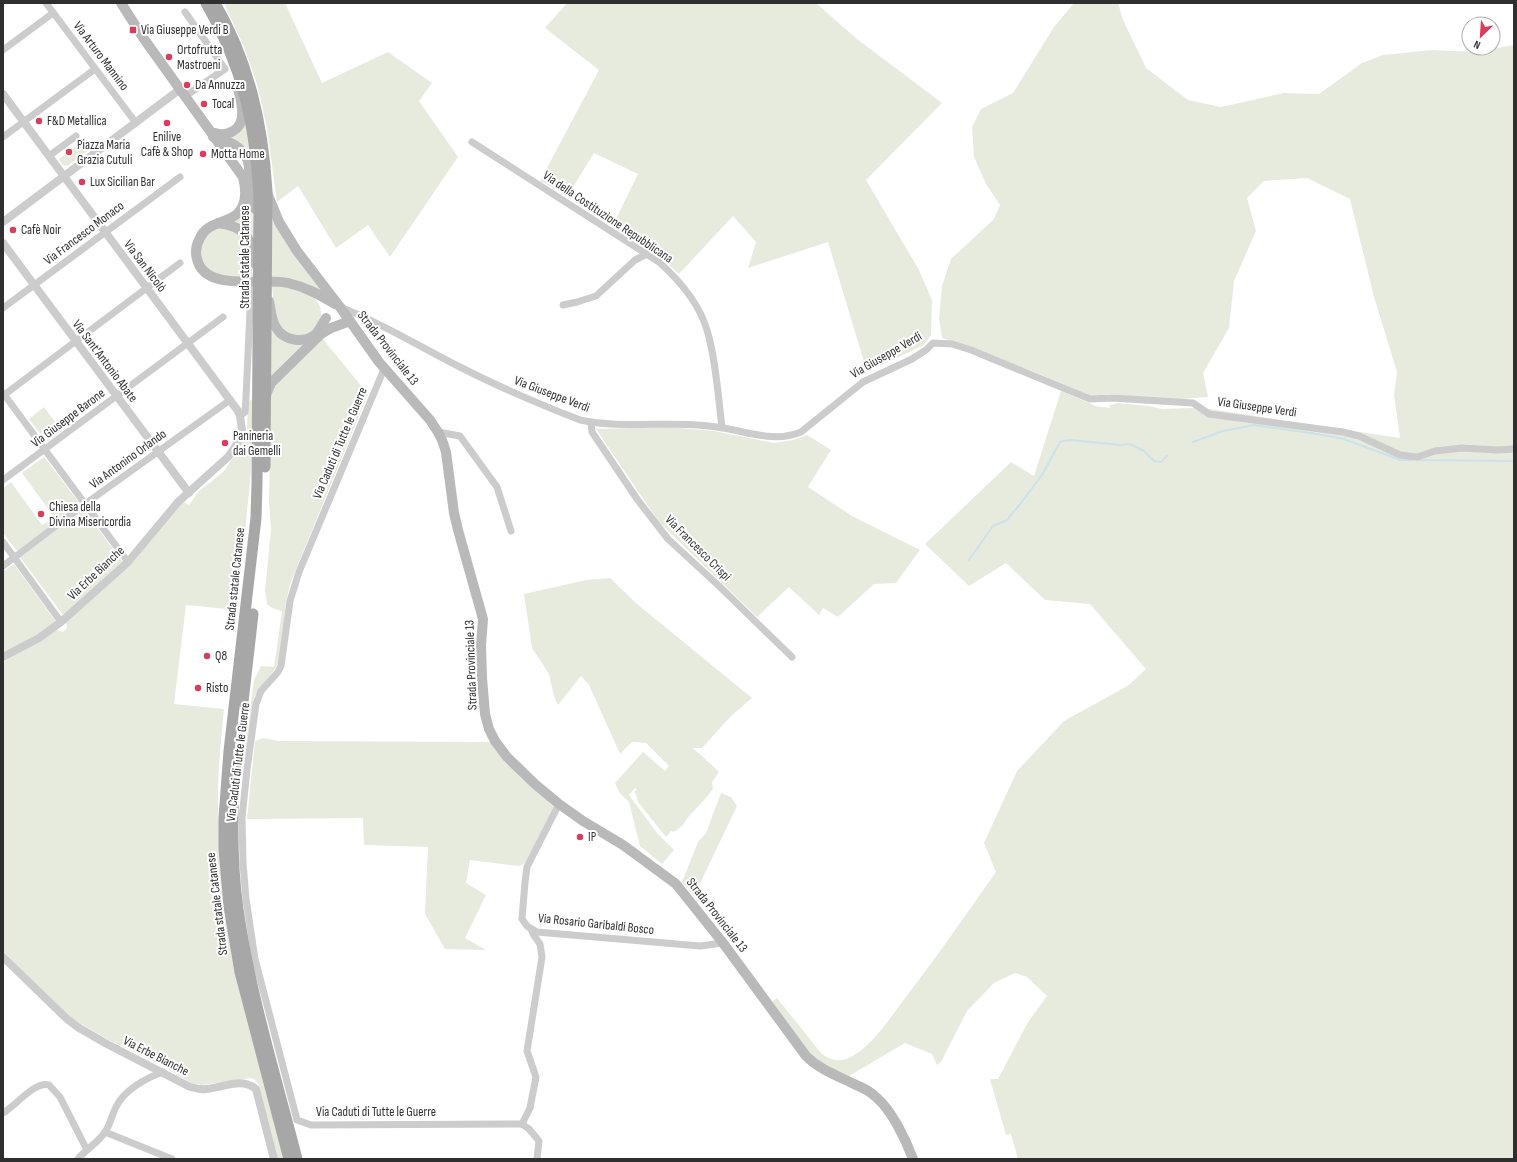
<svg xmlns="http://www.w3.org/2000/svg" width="1517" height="1162" font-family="'Sofia Sans Condensed',sans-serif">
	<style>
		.green { fill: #e7ebde }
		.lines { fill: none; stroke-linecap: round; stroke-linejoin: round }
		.stream { stroke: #cbe2ea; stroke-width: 2 }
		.minor { stroke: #ccc; stroke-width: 7 }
		.tertiary { stroke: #ccc; stroke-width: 8 }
		.secondary { stroke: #b9b9b9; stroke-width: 10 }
		.primary { stroke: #a7a7a7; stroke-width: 11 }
		.poi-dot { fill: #da3c5c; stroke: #fff; stroke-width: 1.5 }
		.labels { text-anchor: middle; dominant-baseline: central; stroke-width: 4; stroke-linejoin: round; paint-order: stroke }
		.poi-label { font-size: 13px; fill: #2f2f2f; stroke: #fff; text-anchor: start }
		.street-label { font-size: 13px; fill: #2f2f2f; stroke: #fff }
	</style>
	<rect width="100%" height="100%" fill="#fff"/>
	<!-- green -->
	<g class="green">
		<path d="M224,3H285L322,83L388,52L432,83L419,101L458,157L390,257L368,225L336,248L298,186L277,202L267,128L257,84L244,47Z"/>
		<path d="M567,3H816L857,39L942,103L866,180L919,270L932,300L931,335L924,345L867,372L828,242L748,268L756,242L733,216L679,274L662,259L612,227L638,174L594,153L568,195L540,181L599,70L545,28Z"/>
		<path d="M1074,3H1118L1123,20L1146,68L1188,100L1221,107L1284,93L1319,94L1362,63L1383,55L1432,50L1475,52L1514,45V1159H1018L1011,1134L1006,1135L990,1079H998L1028,1022L1047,996L1027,977L1015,973L994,983L967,1011L941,1062L937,1065L932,1054L905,1043L849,1076L827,1067L812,1056L771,1003L777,998L821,1053C829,1059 836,1062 846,1059C869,1051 891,1017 905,998C937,957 966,914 996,872L984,843L1017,771L1064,721L1129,685L1146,669L1090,604L1045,600L1006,563L969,586L925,544L1011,462L1034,476L1061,391L1096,406L1110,408L1109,405L1118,403L1149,406L1162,409L1190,408L1210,409L1400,438L1394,395L1397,372L1374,297L1350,199L1307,178L1264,181L1247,198L1256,231L1234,281L1229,328L1203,373L1208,397L1167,400L1109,394L1091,396L1035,372L942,338L939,319L942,286L951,259L994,219L1000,205L986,184L974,157L972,127L981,109L1013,93L1054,27Z"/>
		<path d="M245,120L250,158L224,137Z"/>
		<path d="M84,141L90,149L67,166L63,165L59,159Z"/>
		<path d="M249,192L252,207L254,240L230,221Z"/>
		<path d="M272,219L295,255L328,296C309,283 294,281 272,277Z"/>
		<path d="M221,226L235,228L250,246L253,276C243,276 226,280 216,275C200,267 195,248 208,234C211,230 217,229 221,226Z"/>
		<path d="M272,286C289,286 323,292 321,315C320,319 319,324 317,327C315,331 310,333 308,336L290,337L275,319Z"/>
		<path d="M271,323L276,333L312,339L271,379Z"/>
		<path d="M322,338L368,394L290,584L286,602L279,661C274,675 261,683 254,697L239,795L242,751L248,724L254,680L261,666L274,667L282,611L272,608L267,604L265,591L271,529L269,502L271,395L275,384Z"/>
		<path d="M252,400V454L250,482L237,610L186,605L174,704L224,709C220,752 215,795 220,838L284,1159H278L259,1085L255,1080L251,1078L202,1085L191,1083L161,1065L109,1040L69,1017L3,951V662L37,643L57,630L63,632L67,628L66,622L135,560L179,505L184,502L189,505L199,491L212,481L224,471L236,453L247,430L248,401Z"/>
		<path d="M44,407L62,431L47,442L29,419Z"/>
		<path d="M668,427L714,431L774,443L793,440L807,435L831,450L808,487L852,516L920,550L896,583L874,584L838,617L823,608L819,615L789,587L757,617L659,522L596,429Z"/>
		<path d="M44,457L80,504L17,551L3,533V488L11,482L42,525L54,517L22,473Z"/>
		<path d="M84,510L122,561V563L63,615L20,557Z"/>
		<path d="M14,564L56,622L42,632L3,654V571Z"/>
		<path d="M610,578L637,604L752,698L730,717L702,748H692L701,755L719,772L712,782L713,789C706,799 698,806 690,815C683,823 684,827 673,832L671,831L666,837L638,802L636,794L634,792L637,789L635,788L629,795L657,833L674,850L662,864L640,846L629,802L619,792L615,783L643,752L665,771L669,766L646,743L632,742L620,754L589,685L581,676L558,705L554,696L549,674L532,648L524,594L586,580Z"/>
		<path d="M263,738L279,741L490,742L504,761L523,779L552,803L554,809L550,818L525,863L519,866L470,860L466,883L486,895L465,938L486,950L445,949L425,914L428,847L364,845L363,818L247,819L255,741Z"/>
		<path d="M721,793L731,797L737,806L694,896L682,882L698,842L706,833Z"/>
	</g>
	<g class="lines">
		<!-- stream -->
		<g class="stream">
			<path d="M1193,442L1223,431L1254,425L1317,434L1344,439L1400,460H1412"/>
			<path d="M1416,460L1514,461"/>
			<path d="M969,560L993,526L1007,520L1021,503L1042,475L1060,442L1063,441L1071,440L1121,445L1130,444L1144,451L1154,461L1161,462L1167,456"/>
		</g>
		<!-- minor -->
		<g class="minor">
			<path d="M46,3L136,123"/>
			<path d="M3,50L53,13"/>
			<path d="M184,97L225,69L185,12"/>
			<path d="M3,137L95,69"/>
			<path d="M472,142L659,262C679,280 699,303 707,330C716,360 718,396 722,427"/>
			<path d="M49,156L76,136"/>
			<path d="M563,305L577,302L596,296L635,260L647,254"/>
			<path d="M340,307C382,323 420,347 460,367C499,387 539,404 580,420C626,430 675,419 723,428C749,432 775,443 801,432L863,382L912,359L926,350L933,343L952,344L971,350L1090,399L1112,398L1193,403L1209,414L1343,432L1359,436L1400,455L1417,457L1435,451L1462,448L1497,450L1514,449"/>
			<path d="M3,308L180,177"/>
			<path d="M384,369L299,572L290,601L281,666L278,672L261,691L256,704L247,769L242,818L243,863L246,899L255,959L297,1120L311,1125L522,1124"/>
			<path d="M3,393L128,562"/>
			<path d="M4,395L180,263"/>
			<path d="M240,416L245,412L246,397L251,290"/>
			<path d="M591,423L592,432L637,499L668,539L719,586L792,657"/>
			<path d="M438,432L460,436L497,487L511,531"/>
			<path d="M3,480L223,317"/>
			<path d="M3,542L61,622"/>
			<path d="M3,566L85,504L230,400"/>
			<path d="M559,804L527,867L525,882L522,919L527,926L537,932L700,946L723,943"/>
			<path d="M3,1113C14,1107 36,1080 49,1085L60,1097L87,1150"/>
			<path d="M522,1124L530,1108L536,1077L527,1051L542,957L540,944L533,934L531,929"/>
			<path d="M522,1124L529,1129L539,1141L537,1159"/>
			<path d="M105,1132L172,1159"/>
			<path d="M78,1159C86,1149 98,1143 105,1132C110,1125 112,1115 116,1107C124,1090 146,1078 163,1072"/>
		</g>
		<!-- tertiary -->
		<g class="tertiary">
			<path d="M3,94L238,411L240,416L242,430L237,444L228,457L178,502L128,562L61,622L39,638L3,657"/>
			<path d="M3,222L179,90"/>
			<path d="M3,243L189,493"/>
			<path d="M3,957L67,1019L79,1028L107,1044L190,1087C193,1087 197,1089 200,1089C219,1091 239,1075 256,1089L274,1159"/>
		</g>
		<!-- secondary -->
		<g class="secondary">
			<path d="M121,3L144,39L243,177C246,189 248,204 237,214C225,224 207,222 200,238C196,245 195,252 197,259C205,293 263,277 288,283C306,287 320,295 335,304"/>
			<path d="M215,133C221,135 227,135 233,131C249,122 240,99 237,84"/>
			<path d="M213,137C229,141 241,145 248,161L255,209"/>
			<path d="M268,195L279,222L297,251L340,307L379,362L430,420L438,432L442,440L446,452L454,513L458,530L483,619L481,645L482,678L485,714L489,729L495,741L507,757L535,784L559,804L583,821L623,845L676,884L723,943L806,1056C820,1070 838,1076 856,1085C864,1088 871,1092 877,1098C892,1111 906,1140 913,1159"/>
			<path d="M218,223C248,227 250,238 256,265"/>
			<path d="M269,301C271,310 271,321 277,329C285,341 304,344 316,334C320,329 323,323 326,318"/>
			<path d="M266,395L271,383L321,334L331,328L350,321"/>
		</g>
		<!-- primary -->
		<g class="primary">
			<path d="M206,3C243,67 255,124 259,197L257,484L256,518L229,751L224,818V849L229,906L240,972L289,1159"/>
			<path d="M215,3C249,62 263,124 267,191L265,467"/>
			<path d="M243,702L253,614"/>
			<path d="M236,755C232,805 231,859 238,909C250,993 276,1077 297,1159"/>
		</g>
	</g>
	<!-- markers -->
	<g class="poi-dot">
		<rect x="129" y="26" width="8" height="8" rx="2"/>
		<circle cx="169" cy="57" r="4"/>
		<circle cx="187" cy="85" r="4"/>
		<circle cx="204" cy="104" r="4"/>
		<circle cx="39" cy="121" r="4"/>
		<circle cx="167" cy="123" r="4"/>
		<circle cx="69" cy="152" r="4"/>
		<circle cx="203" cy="154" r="4"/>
		<circle cx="82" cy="182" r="4"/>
		<circle cx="13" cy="230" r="4"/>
		<circle cx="225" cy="443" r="4"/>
		<circle cx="41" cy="514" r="4"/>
		<circle cx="207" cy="656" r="4"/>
		<circle cx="198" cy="688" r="4"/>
		<circle cx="580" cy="837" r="4"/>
	</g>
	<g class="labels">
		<!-- poi labels -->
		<g class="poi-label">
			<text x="141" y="30">Via Giuseppe Verdi B</text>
			<text x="177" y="50">Ortofrutta<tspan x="177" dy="15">Mastroeni</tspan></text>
			<text x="195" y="85">Da Annuzza</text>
			<text x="212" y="104">Tocal</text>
			<text x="47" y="121">F&amp;D Metallica</text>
			<text x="167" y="137" text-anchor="middle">Enilive<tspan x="167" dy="15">Cafè &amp; Shop</tspan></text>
			<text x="77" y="145">Piazza Maria<tspan x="77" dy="15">Grazia Cutuli</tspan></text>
			<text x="211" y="154">Motta Home</text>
			<text x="90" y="182">Lux Sicilian Bar</text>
			<text x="21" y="230">Cafè Noir</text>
			<text x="233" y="436">Panineria<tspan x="233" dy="15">dai Gemelli</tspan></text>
			<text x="49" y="507">Chiesa della<tspan x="49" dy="15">Divina Misericordia</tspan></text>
			<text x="215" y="656">Q8</text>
			<text x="206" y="688">Risto</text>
			<text x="588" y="837">IP</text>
		</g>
		<!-- street labels -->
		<g class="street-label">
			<text transform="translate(101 56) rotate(53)">Via Arturo Mannino</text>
			<text transform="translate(608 217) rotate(34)">Via della Costituzione Repubblicana</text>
			<text transform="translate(84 233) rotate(-37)">Via Francesco Monaco</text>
			<text transform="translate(245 257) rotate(-90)">Strada statale Catanese</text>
			<text transform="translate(145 266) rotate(53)">Via San Nicolò</text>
			<text transform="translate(388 348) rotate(52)">Strada Provinciale 13</text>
			<text transform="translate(886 355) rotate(-30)">Via Giuseppe Verdi</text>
			<text transform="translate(105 361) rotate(53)">Via Sant'Antonio Abate</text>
			<text transform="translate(552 394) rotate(21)">Via Giuseppe Verdi</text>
			<text transform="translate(1257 407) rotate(8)">Via Giuseppe Verdi</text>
			<text transform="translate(68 418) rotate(-37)">Via Giuseppe Barone</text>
			<text transform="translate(340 443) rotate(-67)">Via Caduti di Tutte le Guerre</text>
			<text transform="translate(128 459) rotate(-36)">Via Antonino Orlando</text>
			<text transform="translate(698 548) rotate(45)">Via Francesco Crispi</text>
			<text transform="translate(96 573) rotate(-43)">Via Erbe Bianche</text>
			<text transform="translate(235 579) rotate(-84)">Strada statale Catanese</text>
			<text transform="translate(471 665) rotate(-92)">Strada Provinciale 13</text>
			<text transform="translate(238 762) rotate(-83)">Via Caduti di Tutte le Guerre</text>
			<text transform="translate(217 904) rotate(-97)">Strada statale Catanese</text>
			<text transform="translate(717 915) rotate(52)">Strada Provinciale 13</text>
			<text transform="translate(596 924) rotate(6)">Via Rosario Garibaldi Bosco</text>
			<text transform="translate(156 1056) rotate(27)">Via Erbe Bianche</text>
			<text x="376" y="1112">Via Caduti di Tutte le Guerre</text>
		</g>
	</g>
	<!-- border -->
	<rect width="1517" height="1162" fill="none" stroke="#2f2f2f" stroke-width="8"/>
	<!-- north arrow -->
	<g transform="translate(1481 36) rotate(205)"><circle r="19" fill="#ffffff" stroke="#acacac"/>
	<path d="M0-3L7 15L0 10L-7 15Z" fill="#da3c5c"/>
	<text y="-6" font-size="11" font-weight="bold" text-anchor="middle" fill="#2f2f2f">N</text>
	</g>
</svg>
